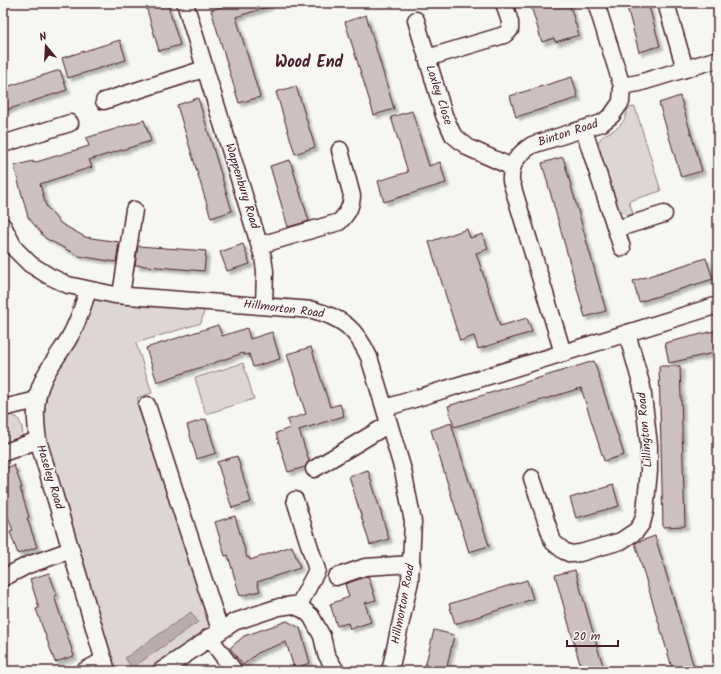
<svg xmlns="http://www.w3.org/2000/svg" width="721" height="674" font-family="Kalam,sans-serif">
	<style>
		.green { fill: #ddd6d5; stroke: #947a80 }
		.water { fill: #bbadae; stroke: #8e747a }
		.building { fill: #ccc1c0; stroke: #4a1f2b; filter: url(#shadow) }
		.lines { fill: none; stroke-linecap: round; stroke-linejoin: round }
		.minor-casing { stroke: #4a1f2b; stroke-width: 19 }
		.minor { stroke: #f6f6f2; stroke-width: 16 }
		.labels { text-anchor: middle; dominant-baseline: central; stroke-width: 3; stroke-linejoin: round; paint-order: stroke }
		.street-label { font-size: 12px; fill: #4a1f2b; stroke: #f6f6f2 }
		.district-label { font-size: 16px; font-weight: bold; fill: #4a1f2b; stroke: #f6f6f2 }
	</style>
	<defs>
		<filter id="shadow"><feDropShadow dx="3.5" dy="3.5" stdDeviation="1" flood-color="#0004"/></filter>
	</defs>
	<rect width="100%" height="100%" fill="#f6f6f2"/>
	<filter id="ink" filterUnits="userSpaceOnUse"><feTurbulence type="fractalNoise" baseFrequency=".025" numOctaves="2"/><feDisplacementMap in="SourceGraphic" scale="8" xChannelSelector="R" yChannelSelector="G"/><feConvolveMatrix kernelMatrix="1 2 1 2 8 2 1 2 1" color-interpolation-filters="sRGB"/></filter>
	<g filter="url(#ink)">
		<!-- green -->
		<g class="green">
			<path d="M635,107L661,191L629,201L633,214L627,215L618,209L598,149C597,132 611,135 620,125C625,121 626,114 628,108Z"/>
			<path d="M93,294L206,304L201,323L136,343L152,393L137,398L153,437L215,629L155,671H114L60,496L41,418L48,381Z"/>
			<path d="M243,363L254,399L206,414L195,378Z"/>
			<path d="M12,415L18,418L22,427L23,438L3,446V418Z"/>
		</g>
		<!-- water -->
		<path class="water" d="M191,612L198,622L132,668L125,658Z"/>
		<!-- building -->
		<g class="building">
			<path d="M145,3H167L180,45L159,51Z"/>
			<path d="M235,3H269L270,6L236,17L260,97L239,103L211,10Z"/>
			<path d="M530,3H569L579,35L555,42L554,38L542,42Z"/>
			<path d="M626,3H648L660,46L639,52Z"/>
			<path d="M366,15L394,109L374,115L345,22Z"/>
			<path d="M120,40L126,60L68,78L62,58Z"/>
			<path d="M60,70L67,90L3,111V88Z"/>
			<path d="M572,77L578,98L516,117L510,96Z"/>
			<path d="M296,86L315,147L295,154L276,92Z"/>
			<path d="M680,96L702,171L681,177L659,103Z"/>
			<path d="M198,98L232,211L211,218L177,105Z"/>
			<path d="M412,111L429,166L440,162L446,183L384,202L378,181L408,172L391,117Z"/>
			<path d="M144,120L151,141L89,160L92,167L40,184L46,206L60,223L85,237L119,242L116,262L79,256L45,238L28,217L14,166L33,161V163L89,146L86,138Z"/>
			<path d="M563,157L606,311L585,317L542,163Z"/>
			<path d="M290,160L309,221L288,227L270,166Z"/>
			<path d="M467,229L470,238L483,234L488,249L476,253L500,326L527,318L532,332L478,349L474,336L460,341L429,242Z"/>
			<path d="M243,244L250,264L227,271L220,252Z"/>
			<path d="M138,246L206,251L204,271L135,265Z"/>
			<path d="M706,258L713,279L639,302L633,281Z"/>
			<path d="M218,325L222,336L247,328L250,339L272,332L280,359L253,367L249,354L244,355L243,353L157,382L146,348Z"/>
			<path d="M718,330V352L669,363L665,343Z"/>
			<path d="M311,347L330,407L340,404L344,416L299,430L309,461L305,467L288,472L276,433L290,428L287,420L306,414L287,354Z"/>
			<path d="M594,361L624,455L604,461L581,388L454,427L448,406Z"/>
			<path d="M659,366H680L685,526L663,527Z"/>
			<path d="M206,419L216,453L197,459L187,425Z"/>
			<path d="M451,423L489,546L469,552L431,430Z"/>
			<path d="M237,456L251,502L232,508L217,462Z"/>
			<path d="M14,465L22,488H20L29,517L27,518L37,547L18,554L10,532L13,531L3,502V469Z"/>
			<path d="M368,470L389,539L370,545L349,476Z"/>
			<path d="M613,485L619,506L576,518L570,498Z"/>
			<path d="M235,516L247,558L249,557L250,560L292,546L300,568L257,582L260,591L240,596L228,555L225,556L215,522Z"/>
			<path d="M655,536L684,634L695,671H673L657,617L635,543Z"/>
			<path d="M575,570L599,653L605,671H582L555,575Z"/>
			<path d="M49,573L57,595L54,596L74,656L55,662L36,609L39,608L30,579Z"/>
			<path d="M368,576L376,600L365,603L371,622L350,629L348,623L337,626L330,604L349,597L345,584Z"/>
			<path d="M527,580L533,599L455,624L449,604Z"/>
			<path d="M287,621L300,628L310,663L294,668L286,642L259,652L243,665L230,648L244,636Z"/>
			<path d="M434,630L454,635L446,671H424Z"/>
		</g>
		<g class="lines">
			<defs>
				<g id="minor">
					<path d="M185,3L263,257L265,271L264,305"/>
					<path d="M666,3L685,69"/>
					<path d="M416,20L444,115L453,135L469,148L512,167"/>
					<path d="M427,58L504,35L510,30V22L504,3"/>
					<path d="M622,86L639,83L718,59"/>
					<path d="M104,101L204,69"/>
					<path d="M584,130L622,248"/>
					<path d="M3,144L70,123"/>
					<path d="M3,226L15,249L30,264L49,276L68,285L115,295L313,310C343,318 356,329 369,357L403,470L413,522L410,581L390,671"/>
					<path d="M616,229L664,214"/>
					<path d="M260,245L339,222C347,214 351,208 352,196L340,150"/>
					<path d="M88,290C83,306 78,323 69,338C62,351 48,367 43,380C34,399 35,419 38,440L107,671"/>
					<path d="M121,295L134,210"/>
					<path d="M563,353L511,181C510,164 518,154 532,145L602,123L612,115L621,102L622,86L596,3"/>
					<path d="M147,405L220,630"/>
					<path d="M3,408L37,400"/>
					<path d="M385,408L718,305"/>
					<path d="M3,453L38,440"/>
					<path d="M314,469L389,424"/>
					<path d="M532,478L553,542L564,551L571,554L580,553L621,541L636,531L642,523L645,512L649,471V445L642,387L627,333"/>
					<path d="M295,500L317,570L298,607"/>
					<path d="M336,577L365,567L412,564"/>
					<path d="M3,578L28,565L71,550"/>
					<path d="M209,637L234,671"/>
					<path d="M84,671L104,660"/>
					<path d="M161,671L234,622L279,607L293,605L304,610L311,616L322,636L326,654L336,671"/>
				</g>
			</defs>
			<!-- minor casing -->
			<use href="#minor" class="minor-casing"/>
			<!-- minor -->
			<use href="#minor" class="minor"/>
		</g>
	</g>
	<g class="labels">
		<!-- street labels -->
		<g class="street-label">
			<text transform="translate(439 95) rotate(72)">Loxley Close</text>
			<text transform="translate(568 133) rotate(-18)">Binton Road</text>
			<text transform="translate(242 186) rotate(73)">Wappenbury Road</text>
			<text transform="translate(284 309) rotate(7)">Hillmorton Road</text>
			<text transform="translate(645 430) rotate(-95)">Lillington Road</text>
			<text transform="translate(50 477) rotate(73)">Haseley Road</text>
			<text transform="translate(403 604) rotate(-79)">Hillmorton Road</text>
		</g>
		<!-- district labels -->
		<g class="district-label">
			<text x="309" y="62">Wood End</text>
		</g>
	</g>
	<!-- margin -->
	<rect width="721" height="674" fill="none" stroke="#f6f6f2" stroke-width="16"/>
	<rect x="8" y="8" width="705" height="658" fill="none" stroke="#4a1f2b" stroke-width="1.5" filter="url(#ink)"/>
	<!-- north arrow -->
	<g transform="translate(46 46) rotate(342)" stroke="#f6f6f2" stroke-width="3" paint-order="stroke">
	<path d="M0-3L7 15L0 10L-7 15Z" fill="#4a1f2b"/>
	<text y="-6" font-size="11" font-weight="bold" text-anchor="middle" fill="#4a1f2b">N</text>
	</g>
	<!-- scale -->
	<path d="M567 640v6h51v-6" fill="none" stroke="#4a1f2b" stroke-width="2"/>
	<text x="573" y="640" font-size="12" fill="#4a1f2b" stroke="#f6f6f2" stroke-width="3" paint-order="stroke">20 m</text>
</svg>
